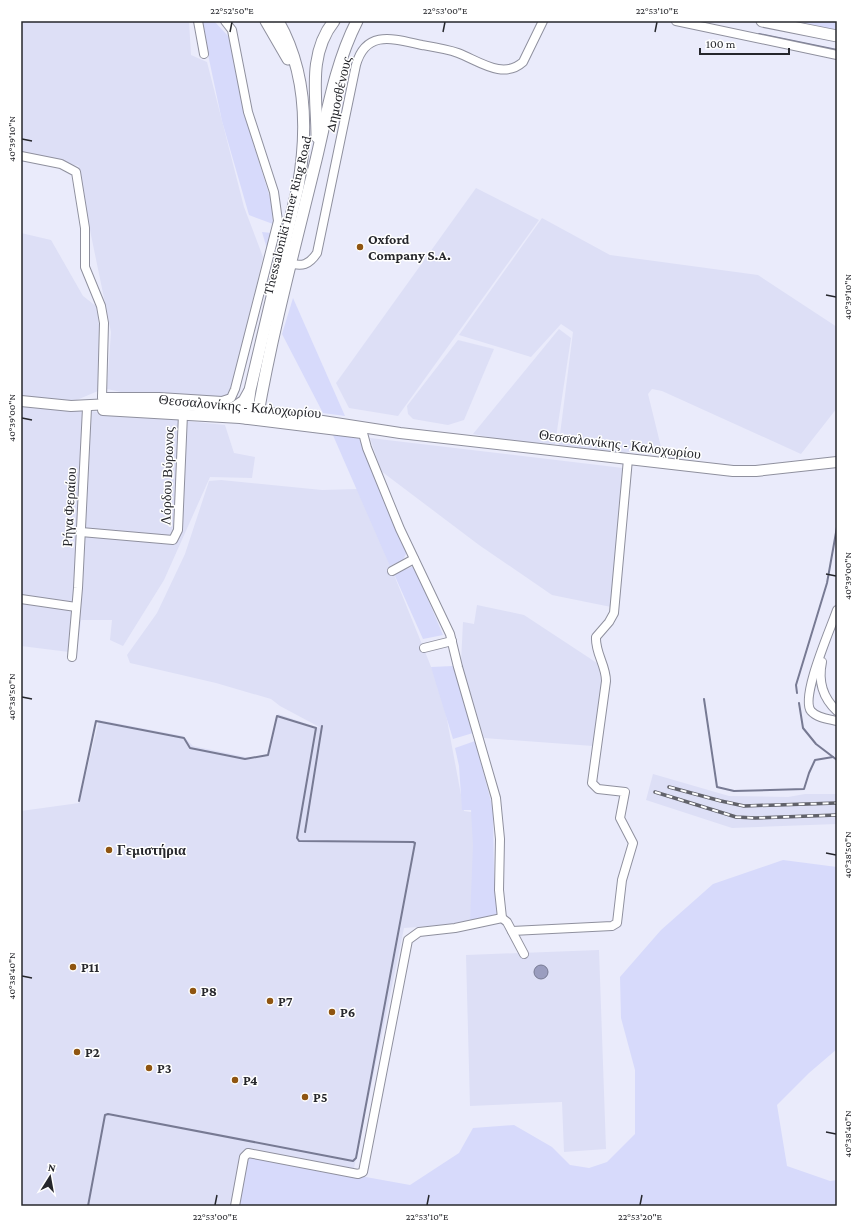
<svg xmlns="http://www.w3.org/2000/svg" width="858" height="1227" font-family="'Crimson Pro',serif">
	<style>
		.built { fill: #dddff6 }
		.green { fill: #d7dafb }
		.water { fill: #9a9dbf; stroke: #777a93 }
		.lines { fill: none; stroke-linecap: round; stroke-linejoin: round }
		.stream { stroke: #777a93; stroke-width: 2 }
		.minor-casing { stroke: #8f909e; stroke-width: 10 }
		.major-casing { stroke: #8f909e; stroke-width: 12 }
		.highway-casing { stroke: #8f909e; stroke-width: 13 }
		.minor { stroke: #fff; stroke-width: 8 }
		.major { stroke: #fff; stroke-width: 10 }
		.highway { stroke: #fff; stroke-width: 11 }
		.rail-casing { stroke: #61626a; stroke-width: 3.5 }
		.rail { stroke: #fff; stroke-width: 2; stroke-dasharray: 6; stroke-linecap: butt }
		.ticks { fill: none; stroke: #26272c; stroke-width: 1.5 }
		.poi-dot { fill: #8f5511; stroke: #fff; stroke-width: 1.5 }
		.labels { text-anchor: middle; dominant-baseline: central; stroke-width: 3; stroke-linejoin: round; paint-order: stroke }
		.street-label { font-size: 14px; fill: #26272c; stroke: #fff }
		.poi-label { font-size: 14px; font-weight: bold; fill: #26272c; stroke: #fff; text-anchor: start }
		.neatline { fill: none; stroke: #26272c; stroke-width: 1.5 }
		.ticks-label { font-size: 10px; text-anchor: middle; fill: #26272c }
	</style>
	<rect width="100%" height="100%" fill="#eaebfb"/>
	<!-- built -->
	<g class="built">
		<path d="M21,21H189L191,55L207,62L244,207L263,257L232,388L230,393L226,396L220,397L121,392L107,389L111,332L78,172L79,166L21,154Z"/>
		<path d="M476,188L539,220L398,416L349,408L336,383Z"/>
		<path d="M542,218L610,255L758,275L837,327V408L801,454L662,391L652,389L648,394L662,451L629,452L616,455L558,450L573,332L561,324L531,357L459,335Z"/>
		<path d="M21,233L51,240L83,296L97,307L100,334L98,391L72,402L21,398Z"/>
		<path d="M559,329L571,338L555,444L514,442L473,434Z"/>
		<path d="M458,340L494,349L464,420L448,425L413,419L408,414L407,406Z"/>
		<path d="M21,404L225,425L234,453L255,457L252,478L210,477L164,580L123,646L110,640L112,620H81L77,653L21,646Z"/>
		<path d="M370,438L623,468L616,608L552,595L479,545L381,471Z"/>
		<path d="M221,480L322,490L357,489L369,513L438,684L445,709L464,811L477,813L470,923L404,928L353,1173L235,1206H21V811L79,803L99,720L183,736L193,746L250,758L269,754L278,714L323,729L280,706L271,699L216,683L130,663L127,655L157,613L185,554L209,481Z"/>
		<path d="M477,605L524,615L603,667L604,676L593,746L484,738L461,662L463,622L474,624Z"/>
		<path d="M653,774L729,796L788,797L805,794H837V824L732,828L646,800Z"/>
		<path d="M599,950L606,1149L564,1152L562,1102L470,1106L466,955Z"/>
	</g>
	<!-- green -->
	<g class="green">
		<path d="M201,21H214L230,38L236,75L254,146L271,201L273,224L249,215L222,121Z"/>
		<path d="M794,21H837V30Z"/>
		<path d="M262,232L272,233L267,249Z"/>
		<path d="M293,298L345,416L323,413L282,334Z"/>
		<path d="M332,433L354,434L360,440L407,552L403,560L390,566Z"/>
		<path d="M414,566L443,635L423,639L394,574Z"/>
		<path d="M453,666L473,733L453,739L431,667Z"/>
		<path d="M475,741L493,809L494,875L498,912L495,917L470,920L473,845L471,810H462L459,766L455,748Z"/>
		<path d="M783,860L837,867V1049L809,1073L777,1105L787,1166L830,1181L837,1180V1206H235L245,1155L410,1185L459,1153L473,1128L514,1125L552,1147L570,1165L589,1168L607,1162L635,1134V1070L621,1018L620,977L661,930L713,884Z"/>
	</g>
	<!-- water -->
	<circle class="water" cx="541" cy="972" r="7"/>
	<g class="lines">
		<!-- stream -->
		<g class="stream">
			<path d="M759,34L837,50"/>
			<path d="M797,693L796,685L827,583L837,527"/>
			<path d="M704,699L717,787L734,791L804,789L809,773L815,760L833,757"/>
			<path d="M799,703L803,728L816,744L837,760"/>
			<path d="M79,801L96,721L184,738L190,748L245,759L268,755L277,716L316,728L297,838L299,841L413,842L415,843L356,1158L353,1161L108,1114L105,1115L88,1206"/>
			<path d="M305,832L322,726"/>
		</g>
		<defs>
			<g id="minor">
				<path d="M198,21L204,54"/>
				<path d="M676,21L837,55"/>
				<path d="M21,156L61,164L76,172L85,228V267L101,306L104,323L102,397"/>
				<path d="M289,263C302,267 309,265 317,253L356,65C366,29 394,39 422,45C434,47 447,49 458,53C479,61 503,80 523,62L543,21"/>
				<path d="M104,408L102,397H159L222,401L231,398L235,389L278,221L274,192L248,112L232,30L225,21"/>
				<path d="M363,433L367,448L400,529L450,634L458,667L496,798L500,839L499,890L502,918L507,922L524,954"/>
				<path d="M81,532L173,540L178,530L183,414"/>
				<path d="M392,571L414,559"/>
				<path d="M21,599L76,607"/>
				<path d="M837,610C831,628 800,697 811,711C817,718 829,719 837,721"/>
				<path d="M424,648L452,641"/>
				<path d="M72,657L78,588L87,408"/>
				<path d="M822,662C818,681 823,698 837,711"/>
				<path d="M512,931L612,926L617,923L622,880L633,843L620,818L625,792L598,789L592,783L606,681C606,665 595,653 596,637L609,622L614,613L628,459"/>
				<path d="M235,1206L244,1157L248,1153L358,1174L363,1172L408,940L419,932L455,928L502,918"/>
			</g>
			<g id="major">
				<path d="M21,401L71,406L130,403L183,405L258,411L400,433L733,471H756L837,462"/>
				<path d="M103,410L240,418L362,433"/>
			</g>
			<g id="highway">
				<path d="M266,21L288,59"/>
				<path d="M762,21L837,36"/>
				<path d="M317,137C317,97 307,55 334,21"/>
				<path d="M232,409L244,401L249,392"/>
				<path d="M246,418L250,390L298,187C308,131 307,72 278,21"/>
				<path d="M257,419C272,332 295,246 316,160C327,114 335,64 357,21"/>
			</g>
		</defs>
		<!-- minor casing -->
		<use href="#minor" class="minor-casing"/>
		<!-- major casing -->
		<use href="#major" class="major-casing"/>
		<!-- highway casing -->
		<use href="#highway" class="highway-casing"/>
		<!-- minor -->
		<use href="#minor" class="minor"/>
		<!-- major -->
		<use href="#major" class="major"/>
		<!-- highway -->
		<use href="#highway" class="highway"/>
		<defs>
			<g id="rail">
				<path d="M669,787L721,801L744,806L837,803"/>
				<path d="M655,792L736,817L755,818L837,815"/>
			</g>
		</defs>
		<!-- rail casing -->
		<use href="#rail" class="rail-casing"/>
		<!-- rail -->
		<use href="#rail" class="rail"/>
	</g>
	<!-- ticks -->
	<path class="ticks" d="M230,32L232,22M443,32L445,22M655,32L657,22M22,139L32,141M826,295L836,297M22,418L32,420M826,574L836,576M22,697L32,699M826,853L836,855M22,976L32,978M826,1132L836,1134M215,1205L217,1195M427,1205L429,1195M640,1205L642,1195"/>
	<!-- markers -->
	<g class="poi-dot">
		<circle cx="360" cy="247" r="4"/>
		<circle cx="109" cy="850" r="4"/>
		<circle cx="73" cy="967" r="4"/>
		<circle cx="193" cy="991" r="4"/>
		<circle cx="270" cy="1001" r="4"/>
		<circle cx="332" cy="1012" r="4"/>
		<circle cx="77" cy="1052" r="4"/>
		<circle cx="149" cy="1068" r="4"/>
		<circle cx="235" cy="1080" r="4"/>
		<circle cx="305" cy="1097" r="4"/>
	</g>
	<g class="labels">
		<!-- street labels -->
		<g class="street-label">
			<text transform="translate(338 94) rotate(-77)">Δημοσθένους</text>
			<text transform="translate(287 215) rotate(-76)">Thessaloniki Inner Ring Road</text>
			<text transform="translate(240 406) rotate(5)">Θεσσαλονίκης - Καλοχωρίου</text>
			<text transform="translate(620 444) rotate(7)">Θεσσαλονίκης - Καλοχωρίου</text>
			<text transform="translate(167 476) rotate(-88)">Λόρδου Βύρωνος</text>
			<text transform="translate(69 507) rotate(-87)">Ρήγα Φεραίου</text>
		</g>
		<!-- poi labels -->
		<g class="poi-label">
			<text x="368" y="239">Oxford<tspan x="368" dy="16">Company S.A.</tspan></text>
			<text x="117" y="850">Γεμιστήρια</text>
			<text x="81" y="967">P11</text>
			<text x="201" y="991">P8</text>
			<text x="278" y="1001">P7</text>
			<text x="340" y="1012">P6</text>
			<text x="85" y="1052">P2</text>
			<text x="157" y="1068">P3</text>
			<text x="243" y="1080">P4</text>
			<text x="313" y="1097">P5</text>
		</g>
	</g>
	<!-- border -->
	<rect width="858" height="1227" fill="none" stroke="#ffffff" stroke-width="44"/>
	<!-- north arrow -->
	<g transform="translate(50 1177) rotate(11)" stroke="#ffffff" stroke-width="3" paint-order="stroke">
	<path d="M0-3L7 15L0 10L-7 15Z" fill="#26272c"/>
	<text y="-6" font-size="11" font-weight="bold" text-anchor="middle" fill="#26272c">N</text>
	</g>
	<!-- scale -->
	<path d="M700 48v6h89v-6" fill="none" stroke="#26272c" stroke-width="2"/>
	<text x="706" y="48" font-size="12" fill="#26272c" stroke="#ffffff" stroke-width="3" paint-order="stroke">100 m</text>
	<rect x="22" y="22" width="814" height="1183" class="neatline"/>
	<g class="ticks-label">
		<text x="232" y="14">22°52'50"E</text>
		<text x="445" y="14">22°53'00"E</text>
		<text x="657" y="14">22°53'10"E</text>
		<text transform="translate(11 139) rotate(-90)" y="4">40°39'10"N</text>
		<text transform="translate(847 297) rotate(-90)" y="4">40°39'10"N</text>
		<text transform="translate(11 418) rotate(-90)" y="4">40°39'00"N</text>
		<text transform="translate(847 576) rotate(-90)" y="4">40°39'00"N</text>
		<text transform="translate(11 697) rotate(-90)" y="4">40°38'50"N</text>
		<text transform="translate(847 855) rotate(-90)" y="4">40°38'50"N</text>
		<text transform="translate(11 976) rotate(-90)" y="4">40°38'40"N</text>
		<text transform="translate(847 1134) rotate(-90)" y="4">40°38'40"N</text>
		<text x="215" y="1220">22°53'00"E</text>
		<text x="427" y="1220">22°53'10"E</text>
		<text x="640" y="1220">22°53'20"E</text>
	</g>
</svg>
